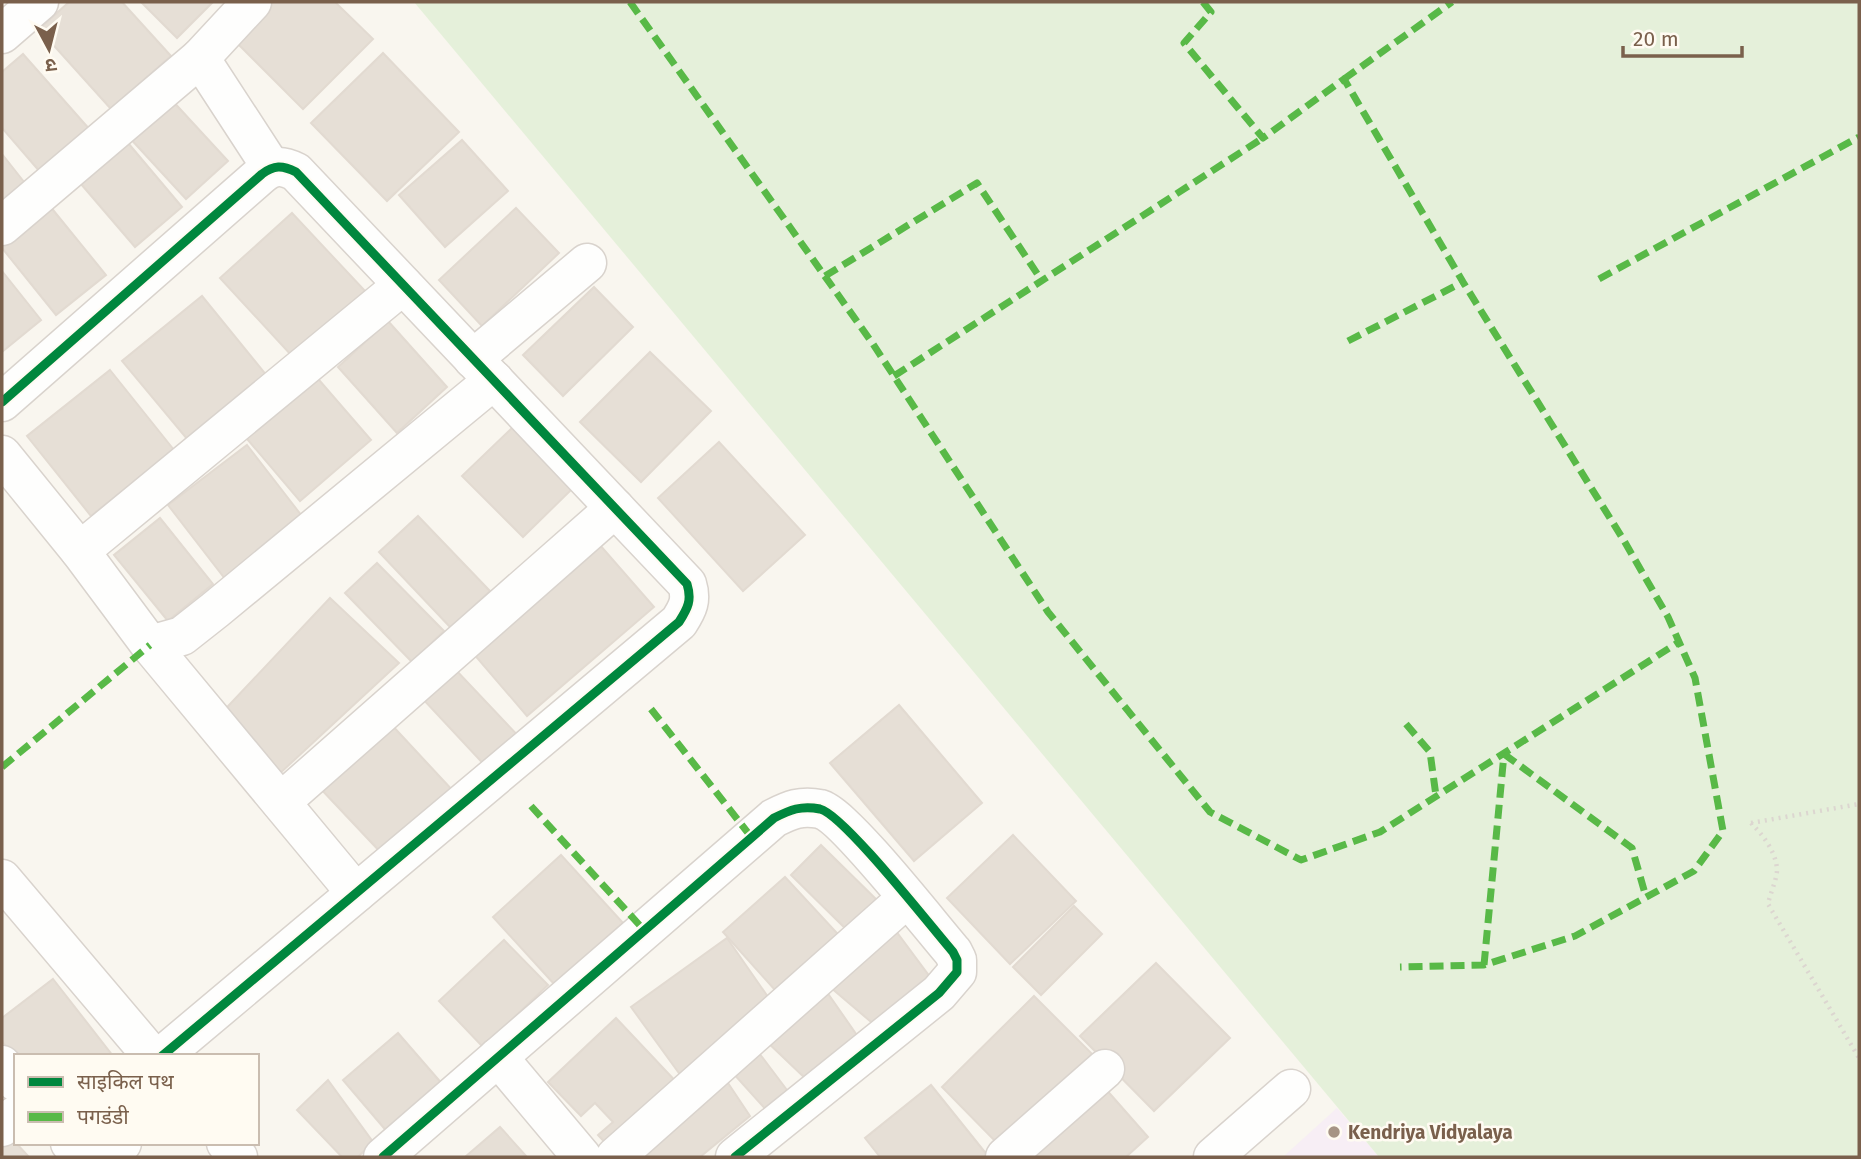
<svg xmlns="http://www.w3.org/2000/svg" width="1861" height="1159" font-family="'Fira Sans','Noto Sans Devanagari',sans-serif">
	<style>
		.education { fill: #f7eef5 }
		.green { fill: #e5f0da }
		.building { fill: #e6dfd6; stroke: #e2dad1; stroke-width: 2 }
		.lines { fill: none; stroke-linecap: round; stroke-linejoin: round }
		.minor-casing { stroke: #d9d3cd; stroke-width: 41 }
		.path { stroke: #dcd6d0; stroke-width: 4.5; stroke-dasharray: 2 5; stroke-linecap: butt }
		.minor { stroke: #fefefd; stroke-width: 38 }
		.quiet { stroke: #58b947; stroke-width: 7; stroke-dasharray: 14 7; stroke-linecap: butt }
		.cycleway-casing { stroke: #fffbf2; stroke-width: 13 }
		.cycleway { stroke: #00873e; stroke-width: 9 }
		.poi-dot { fill: #a69485; stroke: #fffbf2; stroke-width: 2.5 }
		.labels { text-anchor: middle; dominant-baseline: central; stroke-width: 5; stroke-linejoin: round; paint-order: stroke }
		.poi-label { font-size: 19px; font-weight: bold; fill: #7a604c; stroke: #fffbf2; text-anchor: start }
	</style>
	<rect width="100%" height="100%" fill="#f9f6ef"/>
	<!-- education -->
	<path class="education" d="M1337,1108L1379,1157H1283Z"/>
	<!-- green -->
	<path class="green" d="M414,2H1859V1157H1379Z"/>
	<!-- building -->
	<g class="building">
		<path d="M69,2H122L171,56L111,109L39,29Z"/>
		<path d="M141,2H213L177,38Z"/>
		<path d="M271,2H335L373,39L303,109L233,39Z"/>
		<path d="M383,53L459,132L387,201L311,123Z"/>
		<path d="M23,54L91,131L41,173L2,128V72Z"/>
		<path d="M169,97L228,161L186,199L127,135Z"/>
		<path d="M123,137L182,207L135,247L75,177Z"/>
		<path d="M462,140L508,191L445,247L399,195Z"/>
		<path d="M2,154L28,187L2,208Z"/>
		<path d="M49,205L106,275L56,315L2,248V243Z"/>
		<path d="M516,208L559,253L482,326L439,280Z"/>
		<path d="M292,213L365,291L293,357L220,278Z"/>
		<path d="M2,271L41,320L2,352Z"/>
		<path d="M594,287L633,327L563,396L523,355Z"/>
		<path d="M202,296L272,382L193,446L122,361Z"/>
		<path d="M388,321L447,387L397,433L338,367Z"/>
		<path d="M650,352L711,411L641,482L580,422Z"/>
		<path d="M110,370L174,450L91,516L27,436Z"/>
		<path d="M313,373L371,440L300,501L242,433Z"/>
		<path d="M512,428L572,489L523,537L462,476Z"/>
		<path d="M719,442L805,535L743,591L658,498Z"/>
		<path d="M247,445L305,520L226,580L168,505Z"/>
		<path d="M418,516L490,591L451,628L379,552Z"/>
		<path d="M160,518L213,584L168,621L114,555Z"/>
		<path d="M599,544L654,607L527,716L473,653Z"/>
		<path d="M377,563L444,631L412,662L345,593Z"/>
		<path d="M330,598L399,663L277,776L215,720Z"/>
		<path d="M454,668L524,742L491,772L422,698Z"/>
		<path d="M899,705L982,803L914,861L830,763Z"/>
		<path d="M389,722L455,793L385,857L319,787Z"/>
		<path d="M1013,835L1076,901L1010,964L947,898Z"/>
		<path d="M821,845L881,904L851,934L791,875Z"/>
		<path d="M561,855L623,923L555,985L493,917Z"/>
		<path d="M785,877L847,944L784,1000L723,932Z"/>
		<path d="M1074,906L1102,934L1041,995L1013,967Z"/>
		<path d="M893,927L930,977L877,1027L830,987Z"/>
		<path d="M727,938L775,1007L684,1080L631,1007Z"/>
		<path d="M504,940L548,985L483,1047L439,1001Z"/>
		<path d="M1156,963L1230,1038L1154,1111L1080,1036Z"/>
		<path d="M53,979L113,1056H16V1059L2,1041V1018Z"/>
		<path d="M822,985L861,1041L809,1082L764,1039Z"/>
		<path d="M1034,996L1095,1057L1002,1148L942,1087Z"/>
		<path d="M616,1018L682,1088L614,1152L598,1135L613,1122L595,1103L581,1116L548,1082Z"/>
		<path d="M398,1033L444,1086L389,1134L343,1080Z"/>
		<path d="M756,1049L790,1094L769,1113L732,1072Z"/>
		<path d="M724,1077L750,1116L700,1157H628Z"/>
		<path d="M328,1080L373,1142L358,1157H342L297,1110Z"/>
		<path d="M931,1085L988,1156L986,1157H880L865,1138Z"/>
		<path d="M1104,1087L1148,1137L1126,1157H1025Z"/>
		<path d="M500,1127L527,1157H465Z"/>
		<path d="M12,1138L16,1143L29,1157H2V1146Z"/>
	</g>
	<g class="lines">
		<defs>
			<g id="minor">
				<path d="M252,2L200,58L271,167"/>
				<path d="M2,34L39,2"/>
				<path d="M2,226L200,58"/>
				<path d="M473,359L587,263"/>
				<path d="M2,402L262,174C274,165 282,165 296,172L687,584C692,600 688,608 679,622L162,1056"/>
				<path d="M2,455L80,551L150,645L356,893"/>
				<path d="M80,551L403,285"/>
				<path d="M150,645L182,636L215,610L494,380"/>
				<path d="M281,802L615,508"/>
				<path d="M2,879L152,1056"/>
				<path d="M498,1057L582,1157"/>
				<path d="M2,1065L16,1082"/>
				<path d="M2,1127L16,1115"/>
				<path d="M70,1143L82,1157"/>
				<path d="M226,1143L238,1157"/>
				<path d="M106,1157L122,1143"/>
				<path d="M383,1157L774,818C790,810 801,805 820,809C844,815 932,928 953,952L957,960V972L939,993L735,1157"/>
				<path d="M615,1157L907,898"/>
				<path d="M1005,1157L1105,1069"/>
				<path d="M1213,1157L1291,1089"/>
			</g>
		</defs>
		<!-- minor casing -->
		<use href="#minor" class="minor-casing"/>
		<!-- path -->
		<g class="path">
			<path d="M1751,823C1763,835 1777,853 1777,871C1776,882 1770,894 1768,904L1859,1058"/>
			<path d="M1751,823L1859,804"/>
		</g>
		<!-- minor -->
		<use href="#minor" class="minor"/>
		<!-- quiet -->
		<g class="quiet">
			<path d="M630,2L873,344L1048,612L1210,812L1301,860L1380,832L1679,642"/>
			<path d="M1203,2L1211,12L1184,43L1263,138L1344,79L1463,282L1623,539L1668,617L1695,678L1723,831L1694,871L1575,936L1484,965L1400,967"/>
			<path d="M1344,79L1452,2"/>
			<path d="M825,276L977,183L1042,281"/>
			<path d="M1599,279L1859,137"/>
			<path d="M1348,341L1463,282"/>
			<path d="M894,376L1263,138"/>
			<path d="M651,709L752,838"/>
			<path d="M1406,724L1430,752L1436,796"/>
			<path d="M1504,754L1632,848L1646,897"/>
			<path d="M2,767L150,645"/>
			<path d="M531,806L644,930"/>
			<path d="M1484,965L1504,754"/>
		</g>
		<defs>
			<g id="cycleway">
				<path d="M2,402L262,174C274,165 282,165 296,172L687,584C692,600 688,608 679,622L162,1056"/>
				<path d="M383,1157L774,818C790,810 801,805 820,809C844,815 932,928 953,952L957,960V972L939,993L735,1157"/>
			</g>
		</defs>
		<!-- cycleway casing -->
		<use href="#cycleway" class="cycleway-casing"/>
		<!-- cycleway -->
		<use href="#cycleway" class="cycleway"/>
	</g>
	<!-- markers -->
	<circle class="poi-dot" cx="1334" cy="1132" r="7"/>
	<g class="labels">
		<!-- poi labels -->
		<g class="poi-label">
			<text x="1348" y="1132">Kendriya Vidyalaya</text>
		</g>
	</g>
	<!-- border -->
	<rect width="1861" height="1159" fill="none" stroke="#7a604c" stroke-width="7"/>
	<!-- legend -->
	<rect x="14" y="1054" width="245" height="91" fill="#fffbf2" stroke="#cabdb0" stroke-width="2"/>
	<rect x="28" y="1077" width="35" height="10" fill="#00873e" stroke="#cabdb0" stroke-width="2"/>
	<text x="77" y="1089" font-size="21" fill="#7a604c">साइकिल पथ</text>
	<rect x="28" y="1112" width="35" height="10" fill="#58b947" stroke="#cabdb0" stroke-width="2"/>
	<text x="77" y="1124" font-size="21" fill="#7a604c">पगडंडी</text>
	<!-- north arrow -->
	<g transform="translate(49 49) rotate(173)" stroke="#fffbf2" stroke-width="5" paint-order="stroke">
	<path d="M0-5L12 26L0 18L-12 26Z" fill="#7a604c"/>
	<text y="-10" font-size="19" font-weight="bold" text-anchor="middle" fill="#7a604c">उ</text>
	</g>
	<!-- scale -->
	<path d="M1623 46v10h119v-10" fill="none" stroke="#7a604c" stroke-width="3.5"/>
	<text x="1633" y="46" font-size="21" fill="#7a604c" stroke="#fffbf2" stroke-width="5" paint-order="stroke">20 m</text>
</svg>
